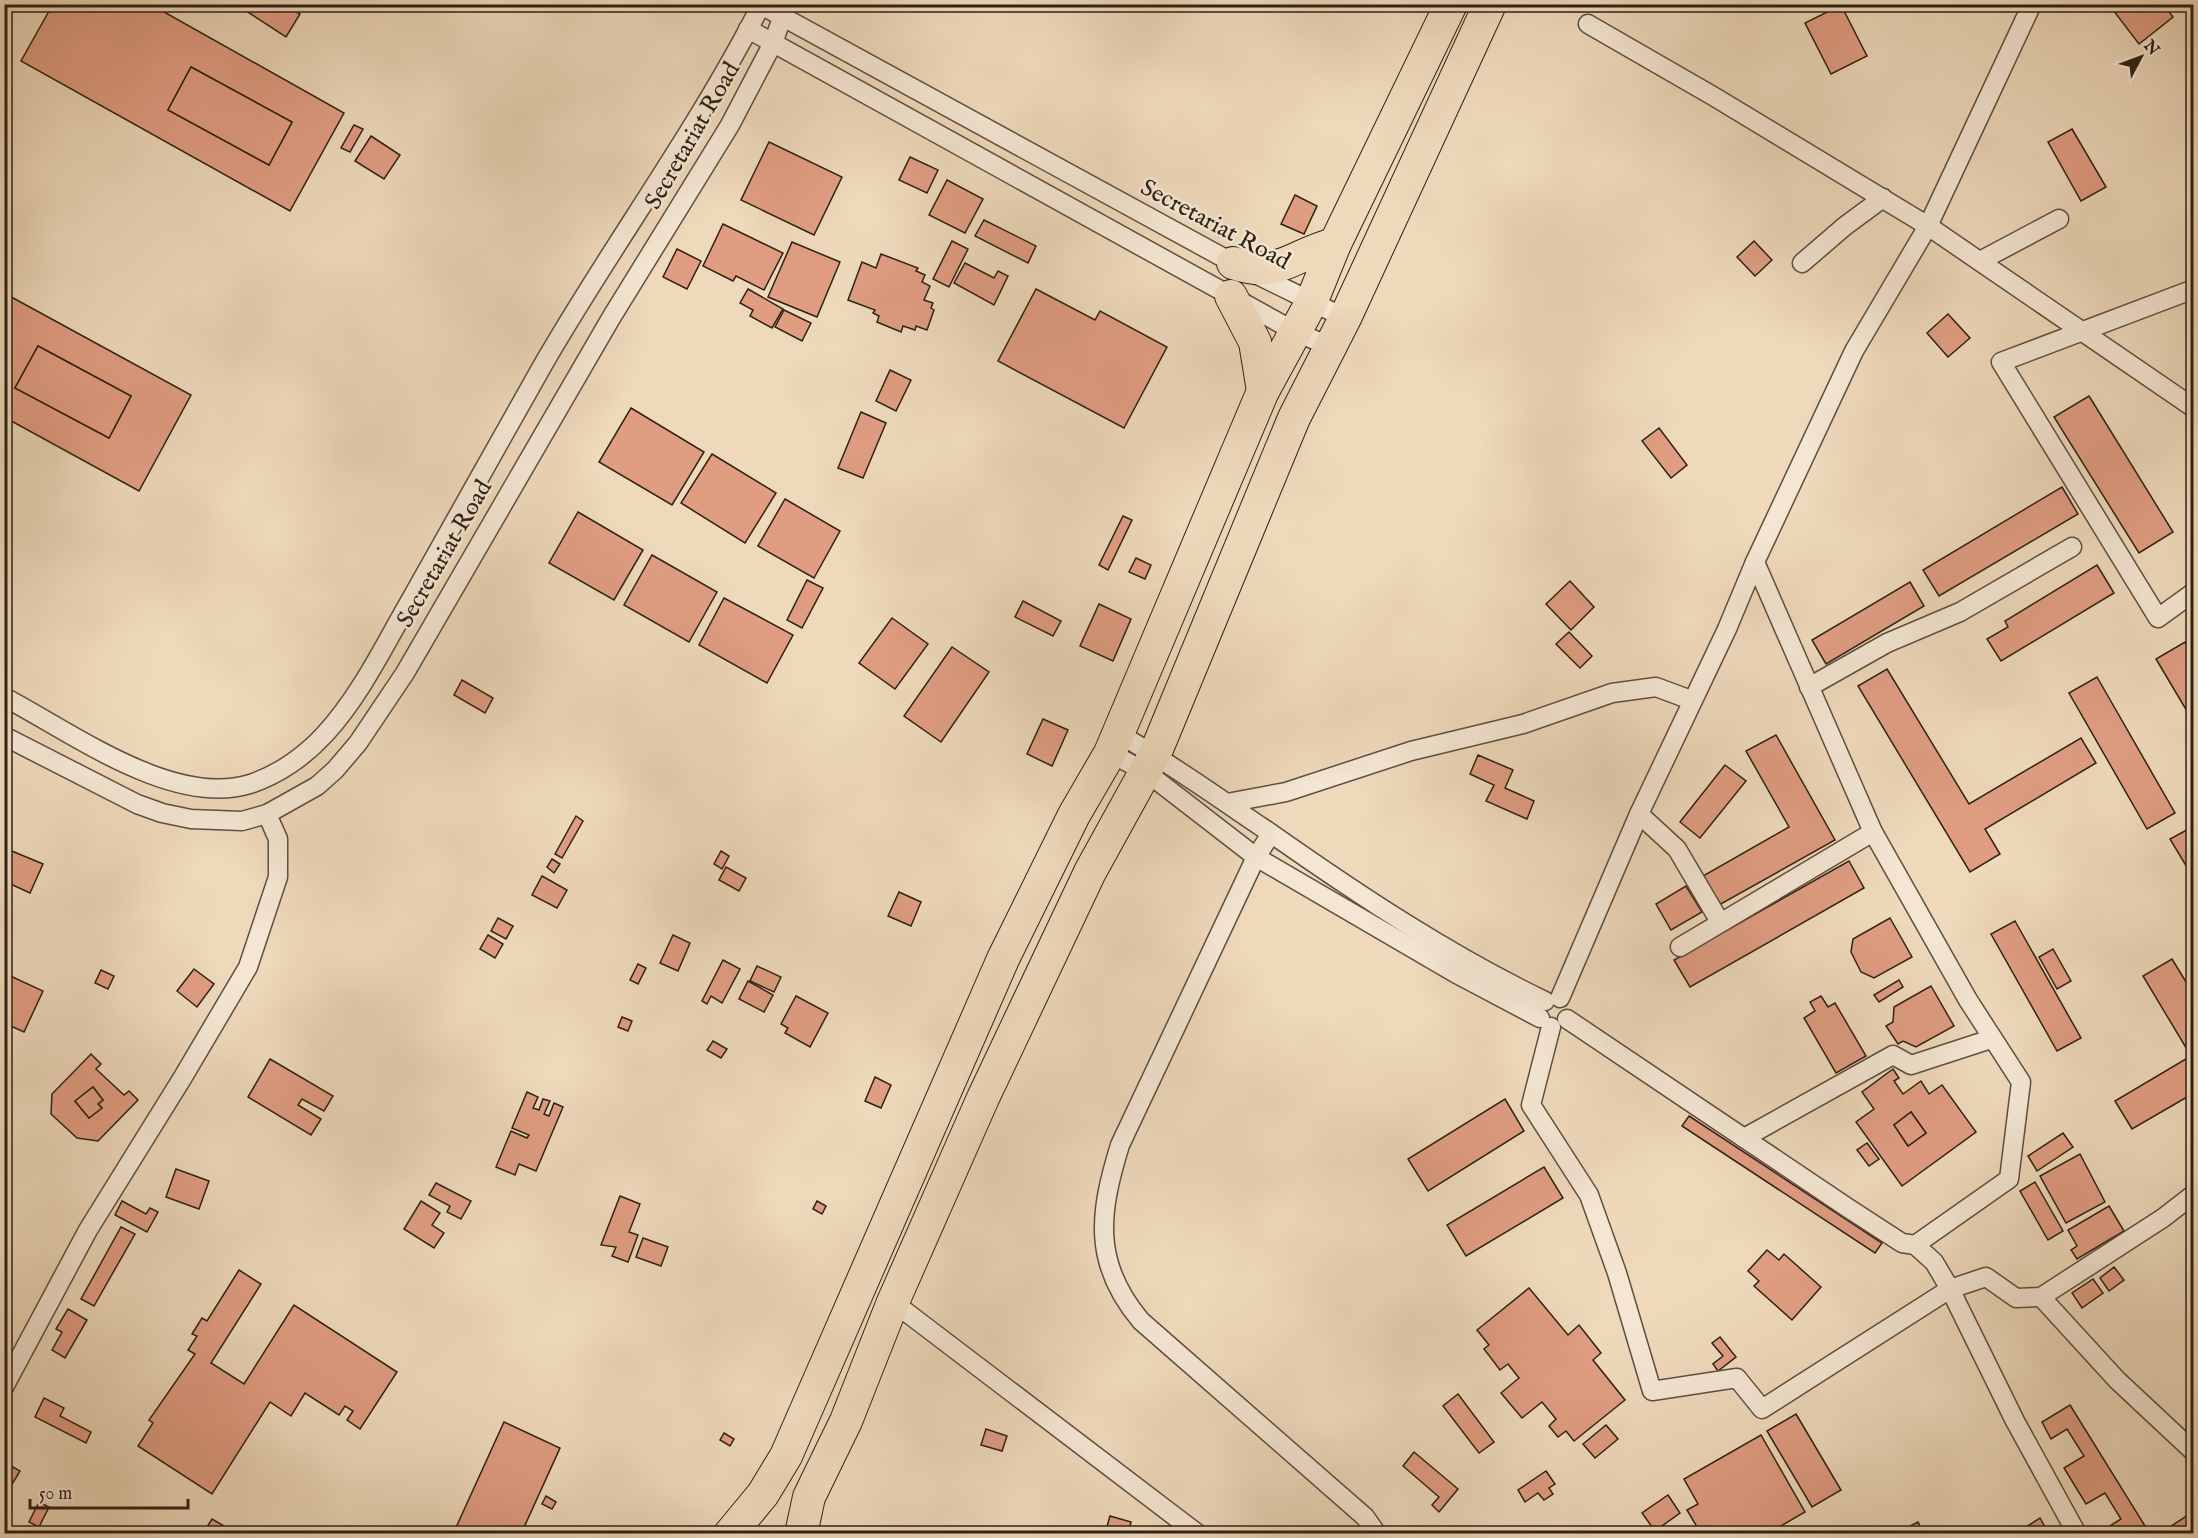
<svg xmlns="http://www.w3.org/2000/svg" width="2198" height="1538" font-family="'IM FELL English',serif">
	<style>
		.building { fill: #e09d82; stroke: #2e2114; stroke-width: 1.5; fill-rule: evenodd }
		.lines { fill: none; stroke-linecap: round; stroke-linejoin: round }
		.street-casing { stroke: #5e4f3e; stroke-width: 21 }
		.highway-casing { stroke: #2e2114; stroke-width: 34 }
		.street { stroke: #f4e6d3; stroke-width: 18 }
		.highway { stroke: #eed9bb; stroke-width: 32 }
		.labels { text-anchor: middle; dominant-baseline: central; stroke-width: 5; stroke-linejoin: round; paint-order: stroke }
		.street-label { font-size: 24px; fill: #2e2114; stroke: #f4e6d3 }
	</style>
	<rect width="100%" height="100%" fill="#eed9bb"/>
	<filter id="stains"><feTurbulence type="fractalNoise" baseFrequency=".00333" numOctaves="4"/><feColorMatrix values="0 0 0 0 .2 0 0 0 0 .09 0 0 0 0 .02 0 0 0 .5 -.17"/></filter>
	<radialGradient id="worn" r=".72"><stop offset=".6" stop-color="#630" stop-opacity="0"/><stop offset="1" stop-color="#630" stop-opacity=".3"/></radialGradient>
	<!-- building -->
	<g class="building">
		<path d="M53,4H150L344,113L290,211L21,61ZM191,67L292,122L269,165L168,110Z"/>
		<path d="M242,4H297L293,10L300,14L286,37L240,7Z"/>
		<path d="M2121,4H2163L2173,17L2139,44L2113,10Z"/>
		<path d="M1841,5L1867,56L1831,74L1805,23Z"/>
		<path d="M191,67L292,122L269,165L168,110Z"/>
		<path d="M354,125L363,129L350,152L341,148Z"/>
		<path d="M2072,129L2106,187L2081,201L2048,142Z"/>
		<path d="M371,136L400,155L384,179L355,161Z"/>
		<path d="M769,142L842,177L814,235L741,200Z"/>
		<path d="M910,157L938,170L927,193L899,180Z"/>
		<path d="M947,180L983,199L965,233L929,215Z"/>
		<path d="M1295,195L1317,206L1304,234L1281,224Z"/>
		<path d="M984,220L1036,246L1028,263L975,236Z"/>
		<path d="M723,224L783,253L764,290L736,276L733,281L703,266Z"/>
		<path d="M952,241L968,249L949,287L933,279Z"/>
		<path d="M1754,241L1772,260L1755,276L1737,257Z"/>
		<path d="M792,242L840,262L817,317L768,297Z"/>
		<path d="M677,249L701,261L687,289L663,277Z"/>
		<path d="M881,254L918,268L916,271L925,275L922,282L930,286L924,300L933,303L931,308L934,310L927,330L916,326L915,330L903,326L901,332L877,322L879,316L873,313L875,310L848,300L862,262L876,268Z"/>
		<path d="M965,263L994,278L998,271L1008,276L994,305L954,283Z"/>
		<path d="M748,289L783,309L772,328L750,316L753,310L740,303Z"/>
		<path d="M1036,289L1095,320L1100,311L1167,347L1124,428L998,361Z"/>
		<path d="M4,293L191,395L139,491L4,417ZM38,346L131,396L109,438L15,388Z"/>
		<path d="M784,310L811,323L802,341L775,327Z"/>
		<path d="M1948,314L1970,338L1948,357L1927,333Z"/>
		<path d="M38,346L131,396L109,438L15,388Z"/>
		<path d="M890,370L911,380L896,411L876,401Z"/>
		<path d="M2089,396L2173,532L2139,553L2054,417Z"/>
		<path d="M631,408L704,452L672,505L599,462Z"/>
		<path d="M861,412L886,423L863,478L838,468Z"/>
		<path d="M1659,428L1687,465L1671,478L1642,441Z"/>
		<path d="M712,454L776,493L745,543L681,503Z"/>
		<path d="M2062,487L2078,514L1939,596L1923,570Z"/>
		<path d="M785,499L840,531L814,578L758,546Z"/>
		<path d="M578,512L643,550L614,600L549,563Z"/>
		<path d="M1123,516L1132,520L1108,570L1099,565Z"/>
		<path d="M652,555L717,592L689,642L624,605Z"/>
		<path d="M1136,558L1151,565L1145,579L1129,572Z"/>
		<path d="M2097,565L2114,593L2001,661L1987,639L2008,627L2005,621Z"/>
		<path d="M807,580L823,588L802,628L787,620Z"/>
		<path d="M1570,581L1594,607L1571,630L1546,604Z"/>
		<path d="M1910,582L1924,606L1826,664L1812,640Z"/>
		<path d="M724,598L793,635L767,683L699,645Z"/>
		<path d="M1023,601L1061,621L1053,636L1015,617Z"/>
		<path d="M1099,604L1131,619L1113,661L1080,646Z"/>
		<path d="M892,618L928,644L895,689L859,663Z"/>
		<path d="M1569,632L1592,656L1580,668L1556,644Z"/>
		<path d="M2185,642L2194,657V723L2156,659Z"/>
		<path d="M952,647L989,672L941,742L904,716Z"/>
		<path d="M1887,669L1969,804L2081,738L2096,763L1985,829L2000,854L1970,872L1858,686Z"/>
		<path d="M2097,677L2175,813L2147,829L2069,693Z"/>
		<path d="M462,680L493,698L485,713L454,695Z"/>
		<path d="M1043,719L1068,730L1052,766L1027,754Z"/>
		<path d="M1776,735L1835,840L1719,905L1703,876L1789,827L1746,751Z"/>
		<path d="M1478,755L1513,770L1505,788L1534,801L1527,819L1486,801L1494,785L1470,774Z"/>
		<path d="M1725,765L1746,781L1700,838L1680,822Z"/>
		<path d="M576,816L583,821L562,858L555,854Z"/>
		<path d="M2194,826V879L2170,839Z"/>
		<path d="M7,849L43,864L30,893L4,881V855Z"/>
		<path d="M721,851L729,856L722,869L714,864Z"/>
		<path d="M552,859L560,864L554,873L547,867Z"/>
		<path d="M1849,861L1864,888L1690,987L1674,960Z"/>
		<path d="M726,867L746,878L739,891L719,880Z"/>
		<path d="M542,876L567,890L557,908L532,895Z"/>
		<path d="M1686,886L1702,912L1671,930L1656,904Z"/>
		<path d="M899,892L921,902L911,926L888,916Z"/>
		<path d="M498,918L513,926L506,939L491,931Z"/>
		<path d="M1890,918L1912,957L1874,978L1861,972L1851,952L1853,939Z"/>
		<path d="M2015,921L2081,1038L2057,1051L1991,934Z"/>
		<path d="M488,935L503,944L495,958L480,949Z"/>
		<path d="M673,935L690,943L678,971L660,963Z"/>
		<path d="M2053,949L2071,981L2057,989L2039,957Z"/>
		<path d="M2172,959L2194,995V1093L2132,1129L2115,1101L2191,1056L2143,976Z"/>
		<path d="M723,960L740,969L722,1003L711,996L707,1004L702,1001Z"/>
		<path d="M638,964L646,968L638,984L630,980Z"/>
		<path d="M757,966L781,977L774,992L750,981Z"/>
		<path d="M194,969L214,984L197,1007L177,991Z"/>
		<path d="M101,970L114,976L108,989L95,983Z"/>
		<path d="M4,973L43,991L24,1032L4,1023Z"/>
		<path d="M1899,980L1903,987L1879,1002L1874,995Z"/>
		<path d="M748,981L773,995L764,1012L739,999Z"/>
		<path d="M1931,986L1954,1026L1916,1047L1903,1041L1898,1044L1886,1026L1893,1022L1894,1007Z"/>
		<path d="M796,996L828,1013L810,1047L785,1033L788,1028L781,1024Z"/>
		<path d="M1821,996L1828,1007L1835,1003L1866,1056L1836,1073L1804,1018L1815,1011L1810,1002Z"/>
		<path d="M622,1017L632,1021L628,1031L618,1027Z"/>
		<path d="M713,1041L727,1049L721,1058L707,1050Z"/>
		<path d="M91,1054L101,1064L96,1069L124,1095L129,1091L138,1100L98,1141L77,1138L51,1114L52,1094ZM93,1087L103,1100L98,1104L102,1108L89,1118L75,1101Z"/>
		<path d="M270,1059L333,1096L324,1111L302,1099L298,1105L321,1119L311,1135L248,1097Z"/>
		<path d="M1893,1069L1899,1078L1894,1081L1903,1094L1921,1081L1929,1094L1942,1085L1976,1132L1902,1186L1856,1122L1874,1109L1862,1092ZM1911,1112L1926,1133L1908,1146L1894,1125Z"/>
		<path d="M875,1077L891,1085L881,1108L865,1101Z"/>
		<path d="M93,1087L103,1100L98,1104L102,1108L89,1118L75,1101Z"/>
		<path d="M527,1092L538,1097L533,1108L539,1110L543,1099L550,1101L544,1114L549,1116L554,1103L563,1107L536,1171L519,1164L515,1175L496,1167L511,1131L527,1138L529,1135L512,1128Z"/>
		<path d="M1505,1099L1524,1131L1428,1191L1408,1159Z"/>
		<path d="M1911,1112L1926,1133L1908,1146L1894,1125Z"/>
		<path d="M1689,1116L1882,1243L1875,1253L1682,1126Z"/>
		<path d="M2063,1133L2073,1147L2037,1171L2028,1156Z"/>
		<path d="M1867,1143L1879,1159L1869,1166L1857,1150Z"/>
		<path d="M2080,1154L2105,1202L2066,1223L2040,1176Z"/>
		<path d="M1544,1167L1563,1198L1466,1256L1447,1225Z"/>
		<path d="M176,1169L209,1181L199,1209L166,1197Z"/>
		<path d="M2035,1182L2063,1231L2048,1240L2020,1191Z"/>
		<path d="M436,1183L471,1201L461,1219L447,1212L450,1206L429,1195Z"/>
		<path d="M620,1196L640,1204L629,1232L638,1235L628,1262L612,1256L616,1247L601,1245Z"/>
		<path d="M122,1201L146,1214L150,1208L158,1212L147,1232L115,1215Z"/>
		<path d="M421,1201L440,1213L432,1225L444,1233L434,1248L404,1229Z"/>
		<path d="M817,1201L826,1206L822,1214L813,1209Z"/>
		<path d="M2109,1206L2124,1231L2077,1259L2071,1250L2077,1246L2068,1230Z"/>
		<path d="M121,1227L135,1234L94,1306L81,1299Z"/>
		<path d="M643,1238L668,1247L661,1266L636,1257Z"/>
		<path d="M1767,1250L1779,1260L1784,1254L1821,1287L1792,1320L1754,1286L1759,1281L1748,1271Z"/>
		<path d="M2114,1267L2124,1280L2109,1291L2100,1278Z"/>
		<path d="M239,1270L261,1284L211,1363L244,1384L294,1305L397,1372L360,1429L347,1420L353,1411L345,1406L339,1415L305,1393L291,1416L270,1402L212,1494L138,1446L153,1423L149,1420L195,1354L188,1350L197,1336L192,1334L202,1318L207,1321Z"/>
		<path d="M2093,1279L2103,1293L2082,1308L2072,1293Z"/>
		<path d="M1529,1288L1568,1335L1579,1325L1601,1353L1593,1360L1625,1400L1574,1441L1566,1431L1558,1437L1549,1426L1556,1419L1542,1402L1522,1418L1501,1393L1519,1378L1508,1364L1500,1370L1484,1349L1489,1345L1477,1330Z"/>
		<path d="M68,1309L87,1320L65,1358L52,1350L62,1332L56,1329Z"/>
		<path d="M1720,1337L1736,1357L1718,1371L1713,1364L1723,1356L1712,1343Z"/>
		<path d="M1458,1394L1494,1442L1479,1453L1443,1406Z"/>
		<path d="M44,1398L64,1408L60,1416L91,1432L86,1443L35,1417Z"/>
		<path d="M2070,1405L2145,1526L2132,1534H2107L2105,1529L2121,1519L2105,1493L2086,1504L2064,1468L2084,1456L2067,1429L2051,1439L2042,1422Z"/>
		<path d="M1796,1414L1841,1490L1812,1507L1767,1431Z"/>
		<path d="M504,1422L560,1448L521,1534H453Z"/>
		<path d="M1606,1425L1618,1439L1595,1458L1583,1444Z"/>
		<path d="M986,1429L1007,1436L1002,1451L981,1445Z"/>
		<path d="M724,1433L734,1439L730,1446L720,1440Z"/>
		<path d="M1761,1435L1805,1512L1767,1534H1714L1710,1526L1700,1532L1687,1510L1698,1504L1684,1479Z"/>
		<path d="M1414,1452L1458,1489L1439,1512L1432,1505L1439,1497L1403,1466Z"/>
		<path d="M4,1462L20,1471L11,1486L4,1482Z"/>
		<path d="M1546,1471L1555,1484L1549,1488L1553,1494L1544,1500L1538,1493L1525,1502L1518,1490Z"/>
		<path d="M1668,1495L1680,1513L1655,1531L1642,1513Z"/>
		<path d="M546,1496L556,1502L552,1509L542,1504Z"/>
		<path d="M39,1502L49,1507L39,1527L29,1522Z"/>
		<path d="M2188,1515L2194,1524V1534H2159Z"/>
		<path d="M1110,1516L1131,1522L1128,1534H1105Z"/>
		<path d="M2040,1518L2049,1534H2015Z"/>
		<path d="M212,1519L224,1526L219,1534L205,1530Z"/>
		<path d="M1918,1522L1924,1534H1894Z"/>
	</g>
	<g class="lines">
		<defs>
			<g id="street">
				<path d="M1588,24L1713,96L1928,226L2194,408"/>
				<path d="M748,29L1294,331L1331,347"/>
				<path d="M1980,261L2059,219"/>
				<path d="M1802,263L1845,226L1883,198"/>
				<path d="M2194,289L2001,362L2158,618L2194,592"/>
				<path d="M1809,687L1887,643L1960,612L2072,547"/>
				<path d="M4,697C71,732 173,808 250,784C278,775 305,756 325,734C360,696 384,646 410,601C455,522 499,442 544,363C614,242 698,129 761,5L1233,263L1345,318"/>
				<path d="M1119,734C1172,764 1221,800 1272,834C1359,895 1449,955 1545,1001"/>
				<path d="M4,736L137,804L162,813L191,819L242,821L267,814L317,786L335,770L358,743L405,673L611,318L730,125L773,43L786,7"/>
				<path d="M1110,753L1146,772L1256,857L1455,973L1540,1018"/>
				<path d="M1227,803L1286,792L1411,751L1523,724L1612,693L1656,687L1691,700"/>
				<path d="M1639,814L1677,849L1720,922"/>
				<path d="M1271,834L1256,857L1120,1145C1099,1213 1092,1263 1141,1321L1365,1517L1377,1534"/>
				<path d="M1680,947L1873,832"/>
				<path d="M1560,998L1639,814L1727,629L1755,562"/>
				<path d="M1567,1019L1848,1208L1902,1243L1915,1245L1934,1262L1950,1289L2015,1421L2077,1534"/>
				<path d="M1551,1027L1531,1105L1589,1195L1617,1273L1652,1391L1737,1378L1762,1409L1950,1289L1986,1277L2016,1298L2041,1297L2163,1218L2194,1194"/>
				<path d="M1744,1138L1893,1055L1911,1065L1991,1039"/>
				<path d="M1915,1245L2009,1179L2021,1082L1968,1000L1873,832L1755,562L1854,351L1928,226L2032,4"/>
				<path d="M2041,1297L2117,1380L2194,1452"/>
				<path d="M893,1302L1198,1534"/>
				<path d="M4,1387L88,1230L183,1077L248,967L278,877V839L267,814"/>
			</g>
			<g id="highway">
				<path d="M1233,263C1281,279 1292,254 1335,244"/>
				<path d="M1231,296L1255,342L1263,391"/>
				<path d="M730,1534L763,1494L786,1456L1003,959L1074,815L1110,753L1263,391L1311,303L1335,244L1451,4"/>
				<path d="M801,1534L809,1497L846,1421L893,1302L983,1098L1090,872L1155,754L1294,418L1345,318L1490,4"/>
			</g>
		</defs>
		<!-- street casing -->
		<use href="#street" class="street-casing"/>
		<!-- highway casing -->
		<use href="#highway" class="highway-casing"/>
		<!-- street -->
		<use href="#street" class="street"/>
		<!-- highway -->
		<use href="#highway" class="highway"/>
	</g>
	<g class="labels">
		<!-- street labels -->
		<g class="street-label">
			<text transform="translate(693 136) rotate(-60)">Secretariat Road</text>
			<text transform="translate(1215 225) rotate(28)">Secretariat Road</text>
			<text transform="translate(445 554) rotate(-60)">Secretariat Road</text>
		</g>
	</g>
	<!-- margin -->
	<rect width="2198" height="1538" fill="none" stroke="#eed9bb" stroke-width="24"/>
	<rect x="6" y="6" width="2186" height="1526" fill="none" stroke="#2e2114" stroke-width="3"/>
	<rect x="12" y="12" width="2174" height="1514" fill="none" stroke="#2e2114" stroke-width="1.5"/>
	<!-- north arrow -->
	<g transform="translate(2141 57) rotate(49)" stroke="#f4e6d3" stroke-width="4.5" paint-order="stroke">
	<path d="M0-4.5L10 22L0 15L-10 22Z" fill="#2e2114"/>
	<text y="-9" font-size="16" font-weight="bold" text-anchor="middle" fill="#2e2114">N</text>
	</g>
	<!-- scale -->
	<path d="M30 1499v9h158v-9" fill="none" stroke="#2e2114" stroke-width="3"/>
	<text x="39" y="1499" font-size="18" fill="#2e2114" stroke="#f4e6d3" stroke-width="4.5" paint-order="stroke">50 m</text>
	<rect width="100%" height="100%" filter="url(#stains)"/>
	<rect width="100%" height="100%" fill="url(#worn)"/>
</svg>
